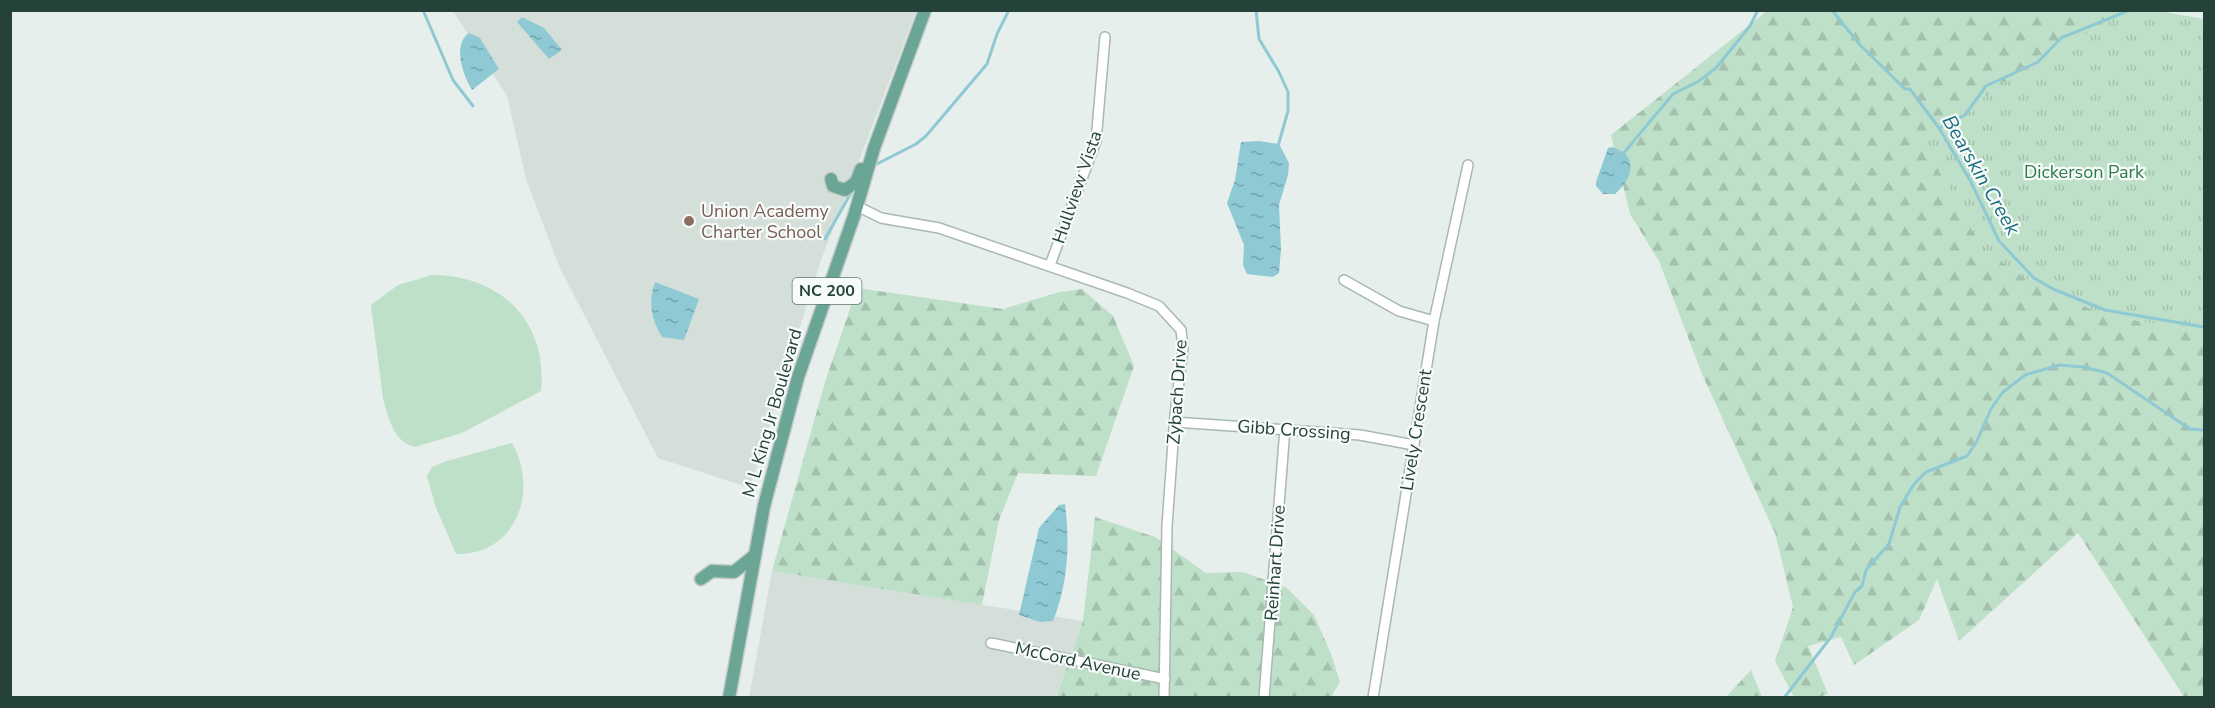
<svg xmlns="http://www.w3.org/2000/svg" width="2215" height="708" font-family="'Nunito Sans',sans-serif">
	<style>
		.built { fill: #d4dfda }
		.grass { fill: #bfe0c8 }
		.forest { fill: url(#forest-firs) }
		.park { fill: url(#park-tufts) }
		.water { fill: url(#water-ripples) }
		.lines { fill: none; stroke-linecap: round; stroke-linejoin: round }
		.stream { stroke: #8ec9d4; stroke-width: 3 }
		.minor-casing { stroke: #a8b8b2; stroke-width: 12 }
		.major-casing { stroke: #c2cac8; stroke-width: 15 }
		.minor { stroke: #fff; stroke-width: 9 }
		.major { stroke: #6aa596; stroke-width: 12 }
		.education-dot { fill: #8d6e63; stroke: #f7fbf9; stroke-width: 2 }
		.labels { text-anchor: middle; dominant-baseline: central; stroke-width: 4.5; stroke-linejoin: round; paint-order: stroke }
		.shield { fill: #f7fbf9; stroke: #637a73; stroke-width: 1.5 }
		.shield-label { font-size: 16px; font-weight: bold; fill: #24423a }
		.park-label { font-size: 18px; fill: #2d7a4b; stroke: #f7fbf9 }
		.street-label { font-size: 18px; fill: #24423a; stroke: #f7fbf9 }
		.education-label { font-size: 18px; fill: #785e54; stroke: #f7fbf9; text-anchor: start }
		.water-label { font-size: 20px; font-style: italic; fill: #1c6f80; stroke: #f7fbf9 }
	</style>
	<defs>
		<pattern id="forest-firs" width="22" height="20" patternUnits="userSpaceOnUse" patternTransform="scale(1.5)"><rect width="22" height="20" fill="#bfe0c8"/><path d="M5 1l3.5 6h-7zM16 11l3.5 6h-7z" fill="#a4c1ad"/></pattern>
		<pattern id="park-tufts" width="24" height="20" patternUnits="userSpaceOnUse" patternTransform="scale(1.5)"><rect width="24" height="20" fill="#bfe0c8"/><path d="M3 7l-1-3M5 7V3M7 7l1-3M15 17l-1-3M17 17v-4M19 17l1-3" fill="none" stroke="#a4c1ad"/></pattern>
		<pattern id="water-ripples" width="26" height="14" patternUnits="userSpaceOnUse" patternTransform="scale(1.5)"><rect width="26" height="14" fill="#8ec9d4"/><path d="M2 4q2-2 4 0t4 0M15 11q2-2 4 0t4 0" fill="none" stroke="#74a5ad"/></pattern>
	</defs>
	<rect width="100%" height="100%" fill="#e6efeb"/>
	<!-- built -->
	<g class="built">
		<path d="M453,11H916L820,263L750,488L658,458L559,266L526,179L507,96Z"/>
		<path d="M772,571L1083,621L1056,697L749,698Z"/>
	</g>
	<!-- grass -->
	<g class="grass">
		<path d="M432,275C500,275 548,321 541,391L462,433L415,447C393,442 389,418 383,399L371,305L398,285Z"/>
		<path d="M512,443C539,490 517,555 456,554L435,505L427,476L432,467L447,461Z"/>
	</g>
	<!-- forest -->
	<g class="forest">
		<path d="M1767,11H2122L2083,36L2037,56L2104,315L2204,332V697H2184L2078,533L1959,641L1937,579L1919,620L1854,665L1841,637L1808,646L1828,694L1819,697H1794L1775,661L1793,607L1775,533L1702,374L1659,261L1630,214L1611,135Z"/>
		<path d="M857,288L1003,309L1060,292L1082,289L1113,316L1134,366L1096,476L1018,473L999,520L982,605L772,571L825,382Z"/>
		<path d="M1095,517L1155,537L1206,573L1243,572L1287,588L1314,615L1331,654L1340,682L1331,697L1056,698L1083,621Z"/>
		<path d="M1751,670L1762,697H1726Z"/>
	</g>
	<!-- park -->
	<path class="park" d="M2122,11H2159L2204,19V332L2104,315L2036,285L1983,250L1924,144L2037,56L2083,36Z"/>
	<!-- water -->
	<g class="water">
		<path d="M522,17L544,28L562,50L549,59L517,22Z"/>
		<path d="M469,33L480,38L499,69L472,90C463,76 452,44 469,33Z"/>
		<path d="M1259,141L1279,144L1289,163L1288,175L1279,205L1281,249L1279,273L1273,277L1247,274L1243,265L1244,245L1227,203L1235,180L1241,142Z"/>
		<path d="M1612,147C1640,156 1632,179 1615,194H1603L1596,186V182L1608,148Z"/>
		<path d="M655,282L699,299L684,340L662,337C651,319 648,302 655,282Z"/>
		<path d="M1065,504C1070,545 1068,583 1053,621L1040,622L1019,615L1039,528L1059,505Z"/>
	</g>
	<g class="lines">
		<!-- stream -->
		<g class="stream">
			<path d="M423,10L453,80L473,106"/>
			<path d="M1256,10L1259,39L1279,72L1288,92V111L1278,146"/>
			<path d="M1832,10L1860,45L1905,89H1910L1939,128L1971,182L1999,241L2034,278L2053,289L2105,310L2204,327"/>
			<path d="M1939,128L1965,115L1986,86L2038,62L2061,38L2130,10"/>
			<path d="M1622,155L1673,94L1699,81L1716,68L1750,26L1758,10"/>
			<path d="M873,166L916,144L926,136L987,64L997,34L1009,10"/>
			<path d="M825,239L852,191"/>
			<path d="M1784,698L1831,637L1855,592L1862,586L1866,570L1889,544L1900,507L1914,484L1926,472L1967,456L1976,443L1991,409L2002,393L2025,375L2059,365L2084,367L2107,373L2190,429L2204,430"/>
		</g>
		<defs>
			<g id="minor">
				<path d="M857,206L881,218L939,228L1127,293L1159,306L1181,330L1183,348L1175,415L1167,526L1164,698"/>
				<path d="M1050,265L1096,141L1105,37"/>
				<path d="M1344,280L1399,311L1434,321"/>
				<path d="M1174,422L1360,435L1414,445"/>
				<path d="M991,643L1165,679"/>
				<path d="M1264,698L1285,428"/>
				<path d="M1373,698L1434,321L1468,165"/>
			</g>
			<g id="major">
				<path d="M831,179L833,186L845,190L856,182L861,169"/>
				<path d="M701,579L712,571L734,572L755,555"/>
				<path d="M729,698L764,506L798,377L854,216L874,148L925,10"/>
			</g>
		</defs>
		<!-- minor casing -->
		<use href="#minor" class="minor-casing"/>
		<!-- major casing -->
		<use href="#major" class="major-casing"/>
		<!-- minor -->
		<use href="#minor" class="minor"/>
		<!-- major -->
		<use href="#major" class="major"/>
	</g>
	<!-- markers -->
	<circle class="education-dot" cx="689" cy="221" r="6"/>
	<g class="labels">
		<!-- shield labels -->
		<rect class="shield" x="792.5" y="278" width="69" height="26" rx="4.5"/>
		<g class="shield-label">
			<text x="827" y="291">NC 200</text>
		</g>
		<!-- park labels -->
		<g class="park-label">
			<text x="2084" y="172">Dickerson Park</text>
		</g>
		<!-- street labels -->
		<g class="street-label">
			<text transform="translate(1077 187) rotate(-71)">Hullview Vista</text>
			<text transform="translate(1177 392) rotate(-86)">Zybach Drive</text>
			<text transform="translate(772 413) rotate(-74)">M L King Jr Boulevard</text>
			<text transform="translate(1294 430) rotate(4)">Gibb Crossing</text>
			<text transform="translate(1416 430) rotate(-81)">Lively Crescent</text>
			<text transform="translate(1275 563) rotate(-86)">Reinhart Drive</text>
			<text transform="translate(1078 661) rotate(12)">McCord Avenue</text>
		</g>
		<!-- education labels -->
		<g class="education-label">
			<text x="701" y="211">Union Academy<tspan x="701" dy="21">Charter School</tspan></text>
		</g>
		<!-- water labels -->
		<g class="water-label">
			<text transform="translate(1981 175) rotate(60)">Bearskin Creek</text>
		</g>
	</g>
	<!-- border -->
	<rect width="2215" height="708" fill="none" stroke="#24423a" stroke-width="24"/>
</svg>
